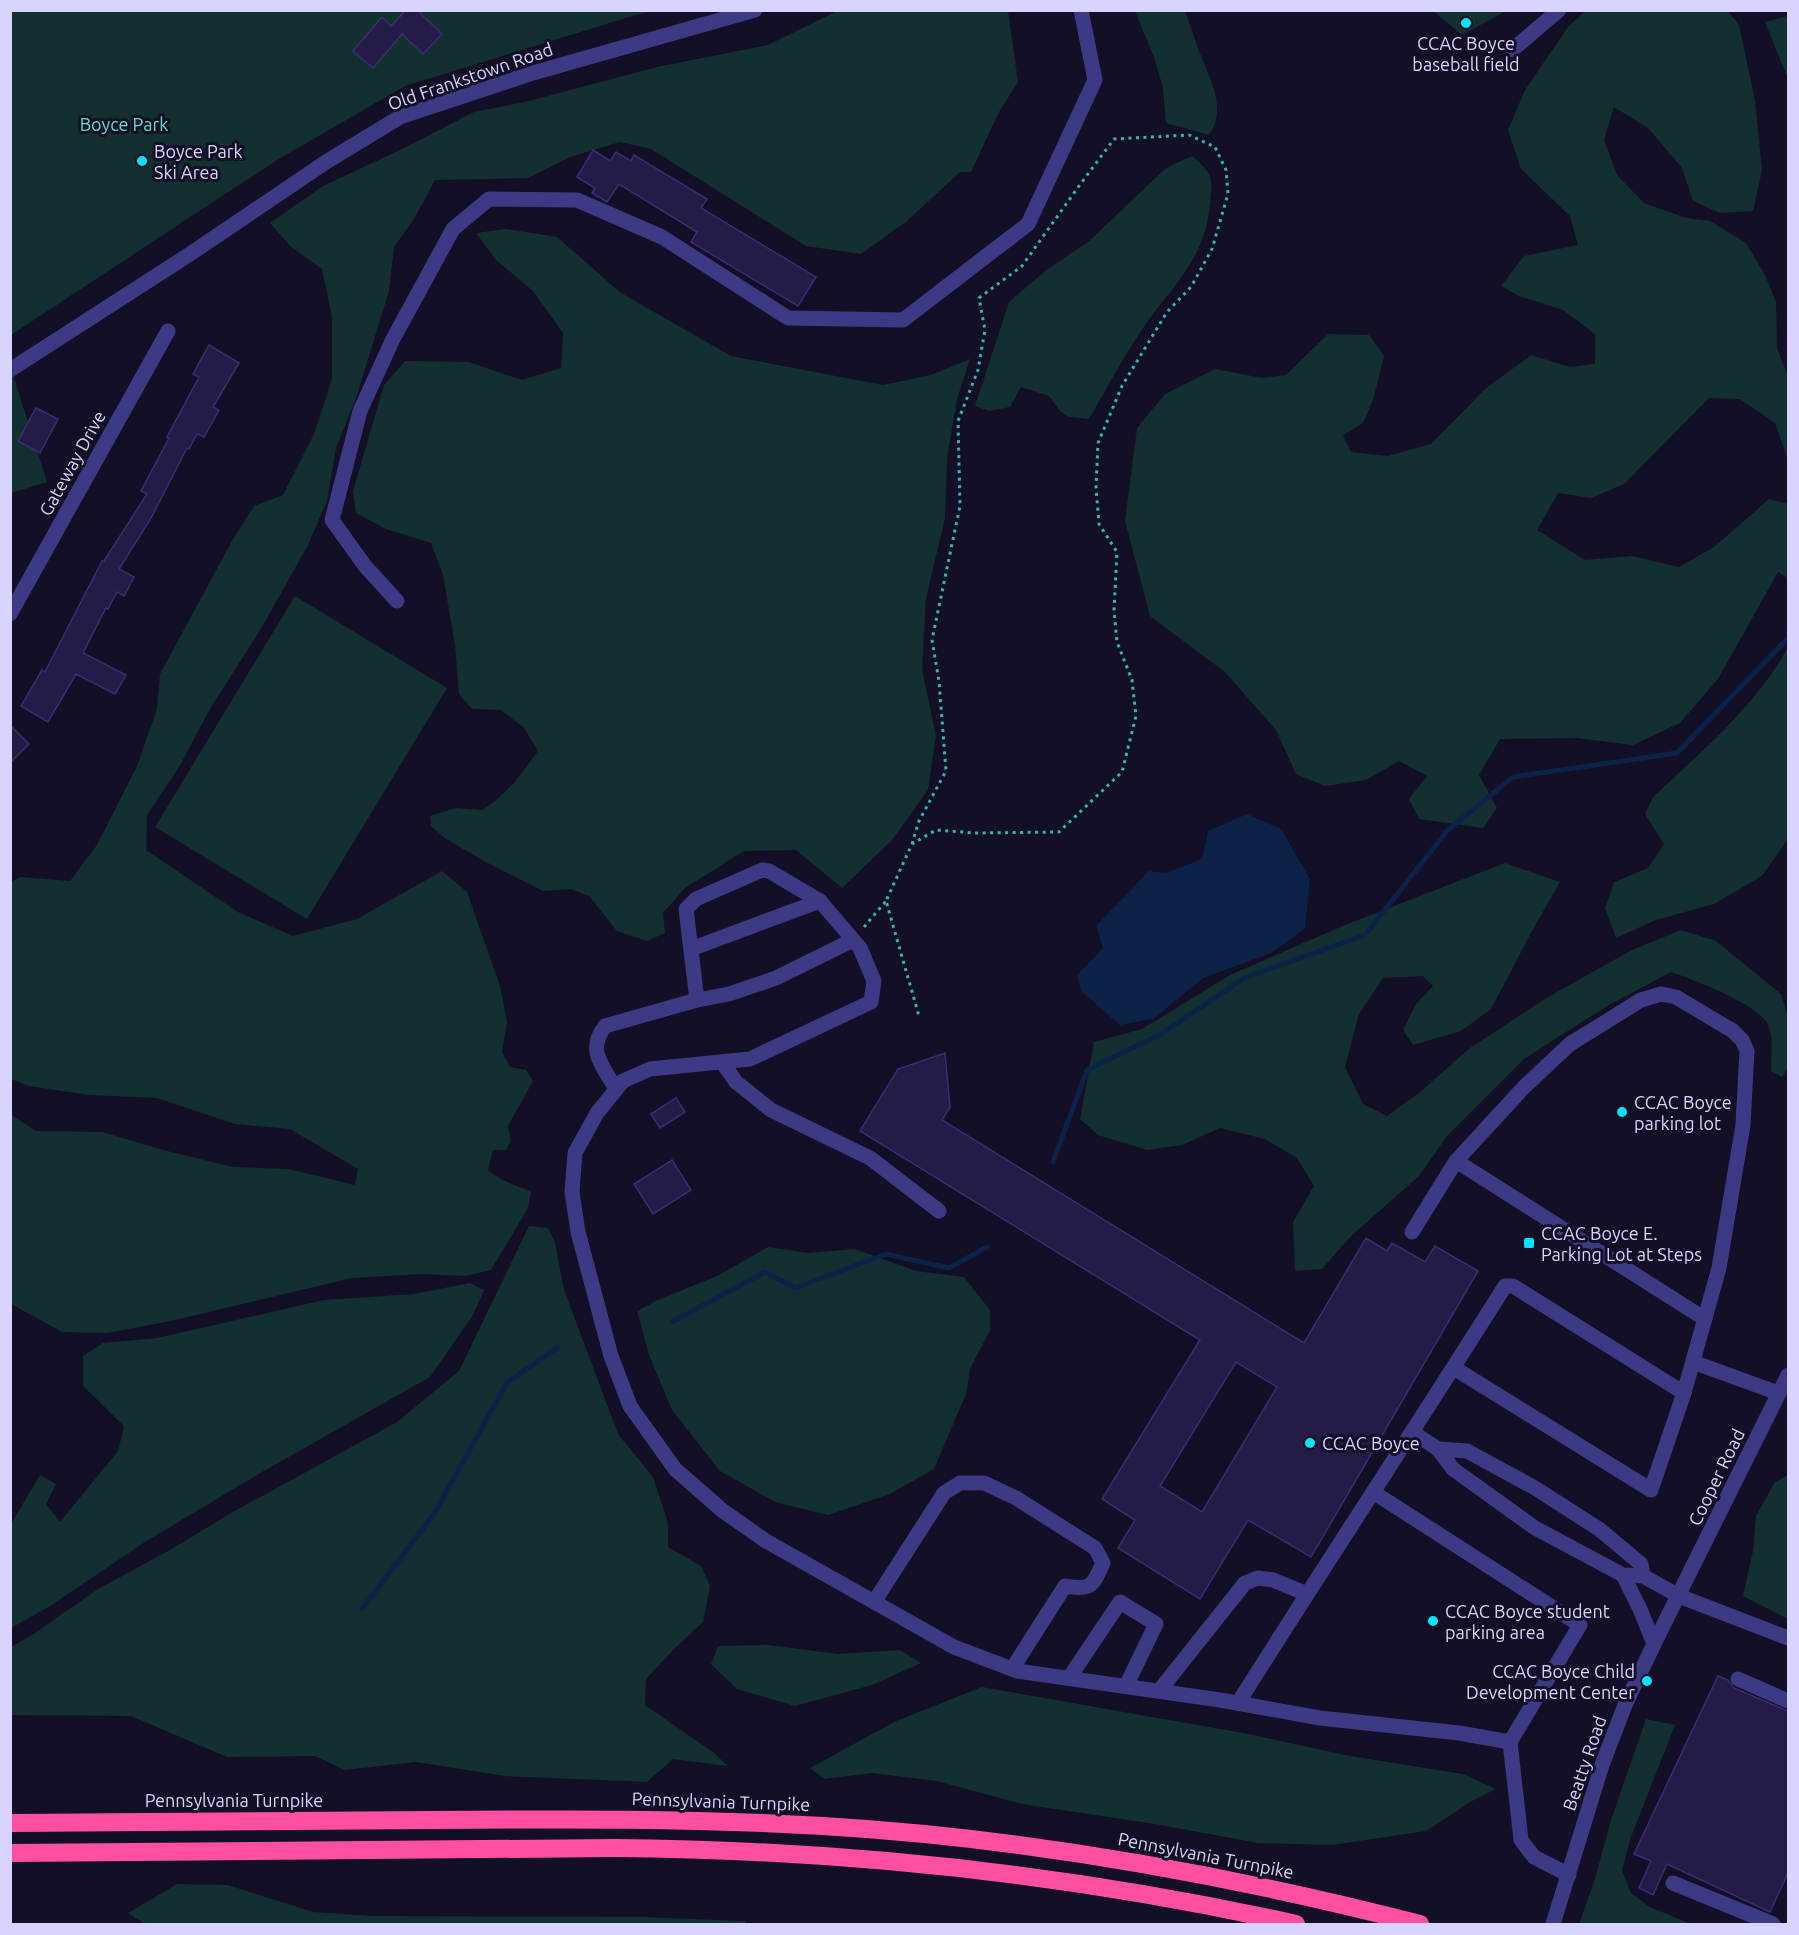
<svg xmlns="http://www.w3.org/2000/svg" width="1799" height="1935" font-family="Ubuntu,sans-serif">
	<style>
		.green { fill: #12302f }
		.water { fill: #0c2248 }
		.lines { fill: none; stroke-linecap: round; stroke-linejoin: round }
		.stream { stroke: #0c2248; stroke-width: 5 }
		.building { fill: #241b47; stroke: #3b2d73; stroke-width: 1.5; fill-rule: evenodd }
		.path { stroke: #2fb8b0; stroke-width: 3; stroke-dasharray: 3 4.5; stroke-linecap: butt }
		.minor { stroke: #3d3a85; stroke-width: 15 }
		.highway { stroke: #ff4fa3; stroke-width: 18 }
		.poi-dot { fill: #00e5ff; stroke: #130f26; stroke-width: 2 }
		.labels { text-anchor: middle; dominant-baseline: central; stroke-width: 6; stroke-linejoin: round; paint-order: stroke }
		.poi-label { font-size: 18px; fill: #d9d4ff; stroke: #130f26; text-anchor: start }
		.street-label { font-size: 18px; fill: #d9d4ff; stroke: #130f26 }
		.park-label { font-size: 18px; fill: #5fe0c0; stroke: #130f26 }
	</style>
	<rect width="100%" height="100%" fill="#130f26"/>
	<!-- green -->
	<g class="green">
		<path d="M11,11H649L405,86L277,160L11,335Z"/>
		<path d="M837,11H1008L1018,82L999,112L971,172H960L907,221L861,254L806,246L651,149L620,142L570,157L528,178L435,180L414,219L394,247L389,291L356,398L336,448L327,501L308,545L262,627L210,709L178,769L147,815L146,850L238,912L293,936L357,919L442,871L467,892L500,986L507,1022L502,1052L510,1067L526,1070L533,1081L508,1126L511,1141L506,1150H493L488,1170C500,1181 516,1185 531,1192L528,1208L491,1270L466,1276L421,1274L352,1278L171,1321L107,1333L62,1332L11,1304L10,1114L36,1131L102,1132L167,1151L233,1167L289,1169L355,1185L358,1169L290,1129L235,1124L157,1098L89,1095L29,1086L11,1079V882L20,877L70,881L97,845L137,766L157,709L160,674L233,539L254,506L283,495L314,434L332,379V317L322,269L291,247L270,223L323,186L400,150L474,112L525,102L657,67L768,45Z"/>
		<path d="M1135,11H1185C1190,24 1194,38 1199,51C1209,77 1228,109 1209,135L1166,123L1163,88L1154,57Z"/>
		<path d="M1433,11H1506L1462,35Z"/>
		<path d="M1585,11H1728L1739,25L1755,100L1762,170L1753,211L1720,213L1693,201L1682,168L1648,128L1614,107L1604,140L1617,175L1644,203L1686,218L1710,221L1746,243L1765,275L1776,302L1777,348L1788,377V460L1775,423L1740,399L1709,398L1624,484L1591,498L1558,493L1537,530L1585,560L1632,556L1679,567L1714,547L1769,499L1788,504V578L1778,572L1718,679L1680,723L1633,745L1576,738L1500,739L1479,775L1497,808L1483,828L1419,819L1409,799L1427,776L1399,761L1366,780L1325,786L1296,774L1276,730L1225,672L1150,616L1125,521L1137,428L1165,394L1215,369L1262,378L1286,375L1328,334L1369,335L1384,356L1373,400L1363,423L1343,435L1351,452L1388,456L1431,444L1485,389L1531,355L1570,367L1595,364V334L1563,310L1519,296L1501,286L1524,256L1578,245L1570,216L1521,169L1508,130L1525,90L1568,27Z"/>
		<path d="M1787,16L1788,19V79L1765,22Z"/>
		<path d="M1192,156C1213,174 1213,177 1210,204C1205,262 1170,287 1141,331C1122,359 1106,390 1089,419L1069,417L1060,411L1049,396L1021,387L1010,407L989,411L975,406L1009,302L1045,271L1088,242L1166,168Z"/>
		<path d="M506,229L557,237L621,293L731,356L883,385L931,375L970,359L957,399L947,458L945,518L926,598L922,669L936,736L928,790L892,840L842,888L796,850L744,851L685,888L663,913L665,933L647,941L617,931L589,896L571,889L543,891L484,861L446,839L431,826L430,816L456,808L482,810L494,802L514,783L538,751L524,728L501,710L472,709L459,694L455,645L443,575L431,543L386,529L356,513L353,491L384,385L405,361L469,362L522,380L561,368L563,333L533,291L496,260L476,233Z"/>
		<path d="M10,365L47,482L11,493H10Z"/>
		<path d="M295,596L447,688L307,919L155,827Z"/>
		<path d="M1788,647V839L1762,876L1714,904L1656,920L1616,938L1605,908L1614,882L1648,868L1664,844L1645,814L1653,797C1702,751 1756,706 1788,647Z"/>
		<path d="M1505,863L1560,882L1532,931L1491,1009L1461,1031L1413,1045L1403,1030L1416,1004L1433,986L1423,976L1383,978L1359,1014L1345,1067L1363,1104L1387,1116L1419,1093L1470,1048L1548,997L1632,950L1681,930L1716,941L1781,994L1788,1016V1068L1782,1077L1771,1071C1771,1057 1774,1038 1768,1025C1760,1005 1692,979 1671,972L1607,1006L1524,1059L1447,1136L1419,1176L1350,1237L1322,1269L1295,1271L1293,1222L1314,1186L1297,1158L1265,1139L1220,1128L1182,1145L1147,1150L1098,1135L1080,1119L1094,1042L1142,1029L1230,975L1345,925Z"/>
		<path d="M529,1226L548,1228L555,1243L564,1290L618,1434L653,1477L668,1523V1547L701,1566L710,1586L703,1622L674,1649L646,1679L645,1705L714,1753L728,1766L673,1759L647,1782L505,1776L416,1762L345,1770L315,1756L227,1757L131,1716L11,1715V1647L35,1633L98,1589L170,1550L231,1513L397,1422L459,1371Z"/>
		<path d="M768,1247L809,1253L855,1249L916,1271L964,1277L990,1310V1330L970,1369L966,1394L934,1469L890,1494L828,1515L775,1502L720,1471L672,1410L649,1355L637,1311L658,1300L719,1275Z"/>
		<path d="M470,1283L484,1290L473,1315L430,1377L262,1472L145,1542L50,1606L11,1628V1524L40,1475L56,1484L46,1504L60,1522L118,1451L124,1426L83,1386V1356L103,1343L157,1338L324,1300L414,1294Z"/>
		<path d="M1788,1475V1619L1743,1596L1753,1551L1756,1516L1775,1482Z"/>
		<path d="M768,1645L838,1654L900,1650L921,1663L872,1685L795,1706L737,1689L711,1664L718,1646Z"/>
		<path d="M982,1687L1243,1733L1350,1756L1463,1774L1496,1789L1472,1801L1426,1831L1332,1845L1258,1843L1155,1824L1022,1804L937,1781L872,1773L824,1779L810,1768L896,1721Z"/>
		<path d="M1646,1719L1675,1725L1631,1837L1622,1870L1631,1893L1650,1907L1691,1924H1579L1595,1879L1611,1820Z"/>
		<path d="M177,1884L228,1885L313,1912L374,1916L643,1917L745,1921V1924H145L128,1913Z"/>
	</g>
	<!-- water -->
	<path class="water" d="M1247,814L1281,829L1310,879L1305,929L1271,953L1203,978L1153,1019L1120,1025L1081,991L1077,975L1103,948L1096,926L1149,871L1166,873L1202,859L1208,831Z"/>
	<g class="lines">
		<!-- stream -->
		<g class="stream">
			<path d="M1053,1162L1087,1070L1161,1034L1244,978L1365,935L1447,831L1513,777L1677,753L1788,638"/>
			<path d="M672,1322L765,1272L795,1288L886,1254L949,1268L987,1247"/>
			<path d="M362,1609L434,1514L507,1383L558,1347"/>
		</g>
	</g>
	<!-- building -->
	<g class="building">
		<path d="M406,10H422L420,13L442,34L423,54L402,34L373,68L353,51L382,17L391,26Z"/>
		<path d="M593,150L610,161L616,152L631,161L634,155L707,199L701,208L816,277L798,306L691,242L697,232L619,184L607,202L592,193L595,188L577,177Z"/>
		<path d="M209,345L239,363L213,407L219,410L204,437L197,434L189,449L187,448L150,520L119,569L134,577L124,596L117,592L108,609L106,608L83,653L126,675L115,694L76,674L48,722L21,706L42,670L45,672L102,561H104L147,494L141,491L169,438L167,437L199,377L193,374Z"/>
		<path d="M36,408L58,419L40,453L18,441Z"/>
		<path d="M10,725L29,744L10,763Z"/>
		<path d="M945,1053L950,1107L942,1120L1304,1343L1366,1238L1387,1251L1392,1243L1425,1262L1435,1246L1478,1271L1311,1557L1248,1520L1200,1599L1118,1548L1135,1520L1102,1499L1200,1340L860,1131L898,1069ZM1236,1362L1277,1387L1202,1512L1160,1486Z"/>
		<path d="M676,1098L685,1112L660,1128L651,1114Z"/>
		<path d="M672,1160L691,1190L653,1214L634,1184Z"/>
		<path d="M1718,1676L1728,1680L1734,1688L1788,1711V1873L1770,1912L1667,1864L1653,1895L1639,1888L1651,1861L1634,1854Z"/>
	</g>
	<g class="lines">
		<!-- path -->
		<g class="path">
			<path d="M912,844L919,821L946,771L939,681L932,640L960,506L958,421L978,370L985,330L979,298L1022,266L1079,186L1114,139L1189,135L1215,147L1226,170L1228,194L1212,249L1191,287L1167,312L1122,386L1098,443L1096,487L1099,524L1117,552L1114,610L1117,642L1132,680L1136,716L1122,772L1059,832L975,833L936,830L912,844L886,901L919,1016"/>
			<path d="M864,927L886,901"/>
		</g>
		<!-- minor -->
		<g class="minor">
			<path d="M1512,50L1559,10"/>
			<path d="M10,370L190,254L326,162L400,117L533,73L755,10"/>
			<path d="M397,601L365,566L332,520L360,411L393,339L453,229L489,199L577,200L662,237L788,318L903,320L1028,224L1095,80L1081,10"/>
			<path d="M10,614L168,331"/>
			<path d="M691,949L820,901"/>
			<path d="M697,1000L729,994L776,978L853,940"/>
			<path d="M722,1062L736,1082L771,1110L870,1158L939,1211"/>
			<path d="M616,1089C603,1066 586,1051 605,1026L697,1000L686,909L696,899L762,870L769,871L820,901L860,948L874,981L871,1002L750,1059L650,1069L623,1081L597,1113L575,1153L572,1192L578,1232L611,1356L630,1406L675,1469L723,1511L766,1541L954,1647L1017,1671L1220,1700L1320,1718L1459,1733L1510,1742"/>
			<path d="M1456,1161L1705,1319"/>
			<path d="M1412,1232L1456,1161L1524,1087L1570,1044L1641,1000L1661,994L1676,997L1733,1031L1742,1040L1747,1051L1743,1125L1719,1268L1684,1393L1651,1490L1454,1368"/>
			<path d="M1693,1362L1778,1393"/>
			<path d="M1412,1432L1438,1449"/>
			<path d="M1373,1492L1580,1625L1510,1742L1521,1840L1534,1857L1569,1875"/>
			<path d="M1623,1575L1640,1609L1654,1644"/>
			<path d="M1643,1576L1641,1564L1599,1529L1535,1488L1467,1451L1438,1449L1453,1469L1535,1528L1623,1575L1643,1576L1679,1596L1788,1638"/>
			<path d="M874,1602L944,1493L960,1483H984L1016,1498L1095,1548L1103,1563C1093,1585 1092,1591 1065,1586L1012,1669"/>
			<path d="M1069,1678L1120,1602L1156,1624L1126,1686"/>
			<path d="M1738,1679L1788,1701"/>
			<path d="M1159,1691L1245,1583L1258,1578L1273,1580L1307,1594"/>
			<path d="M1238,1703C1326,1563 1417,1426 1505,1286H1513L1684,1393"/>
			<path d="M1673,1883L1773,1924"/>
			<path d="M1553,1924L1602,1765L1625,1705L1654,1644L1788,1375"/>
		</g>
		<!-- highway -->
		<g class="highway">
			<path d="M10,1823C151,1822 291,1821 431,1820C562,1819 692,1818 823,1826C1025,1838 1225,1874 1420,1924"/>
			<path d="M10,1853L615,1848C844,1850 1072,1874 1296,1924"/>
		</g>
	</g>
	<!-- markers -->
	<g class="poi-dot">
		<circle cx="1466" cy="23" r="6"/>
		<circle cx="142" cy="161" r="6"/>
		<circle cx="1622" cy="1112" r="6"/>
		<rect x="1523" y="1237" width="12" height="12" rx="3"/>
		<circle cx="1310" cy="1443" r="6"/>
		<circle cx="1433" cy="1621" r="6"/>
		<circle cx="1647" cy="1681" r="6"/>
	</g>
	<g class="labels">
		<!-- poi labels -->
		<g class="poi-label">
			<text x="1466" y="43" text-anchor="middle">CCAC Boyce<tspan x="1466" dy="21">baseball field</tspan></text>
			<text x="154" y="151">Boyce Park<tspan x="154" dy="21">Ski Area</tspan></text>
			<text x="1634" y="1102">CCAC Boyce<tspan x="1634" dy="21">parking lot</tspan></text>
			<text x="1541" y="1233">CCAC Boyce E.<tspan x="1541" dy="21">Parking Lot at Steps</tspan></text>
			<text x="1322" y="1443">CCAC Boyce</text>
			<text x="1445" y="1611">CCAC Boyce student<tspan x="1445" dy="21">parking area</tspan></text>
			<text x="1635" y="1671" text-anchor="end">CCAC Boyce Child<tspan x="1635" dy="21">Development Center</tspan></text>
		</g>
		<!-- street labels -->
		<g class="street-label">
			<text transform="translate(470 76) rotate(-19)">Old Frankstown Road</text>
			<text transform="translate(72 463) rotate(-61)">Gateway Drive</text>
			<text transform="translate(1716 1477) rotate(-64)">Cooper Road</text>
			<text transform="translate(1584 1763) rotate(-71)">Beatty Road</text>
			<text x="234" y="1800">Pennsylvania Turnpike</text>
			<text transform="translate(721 1801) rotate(2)">Pennsylvania Turnpike</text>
			<text transform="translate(1206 1855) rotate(11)">Pennsylvania Turnpike</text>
		</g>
		<!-- park labels -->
		<g class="park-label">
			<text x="124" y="124">Boyce Park</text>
		</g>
	</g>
	<!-- border -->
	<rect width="1799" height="1935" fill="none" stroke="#d9d4ff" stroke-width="24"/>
</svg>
